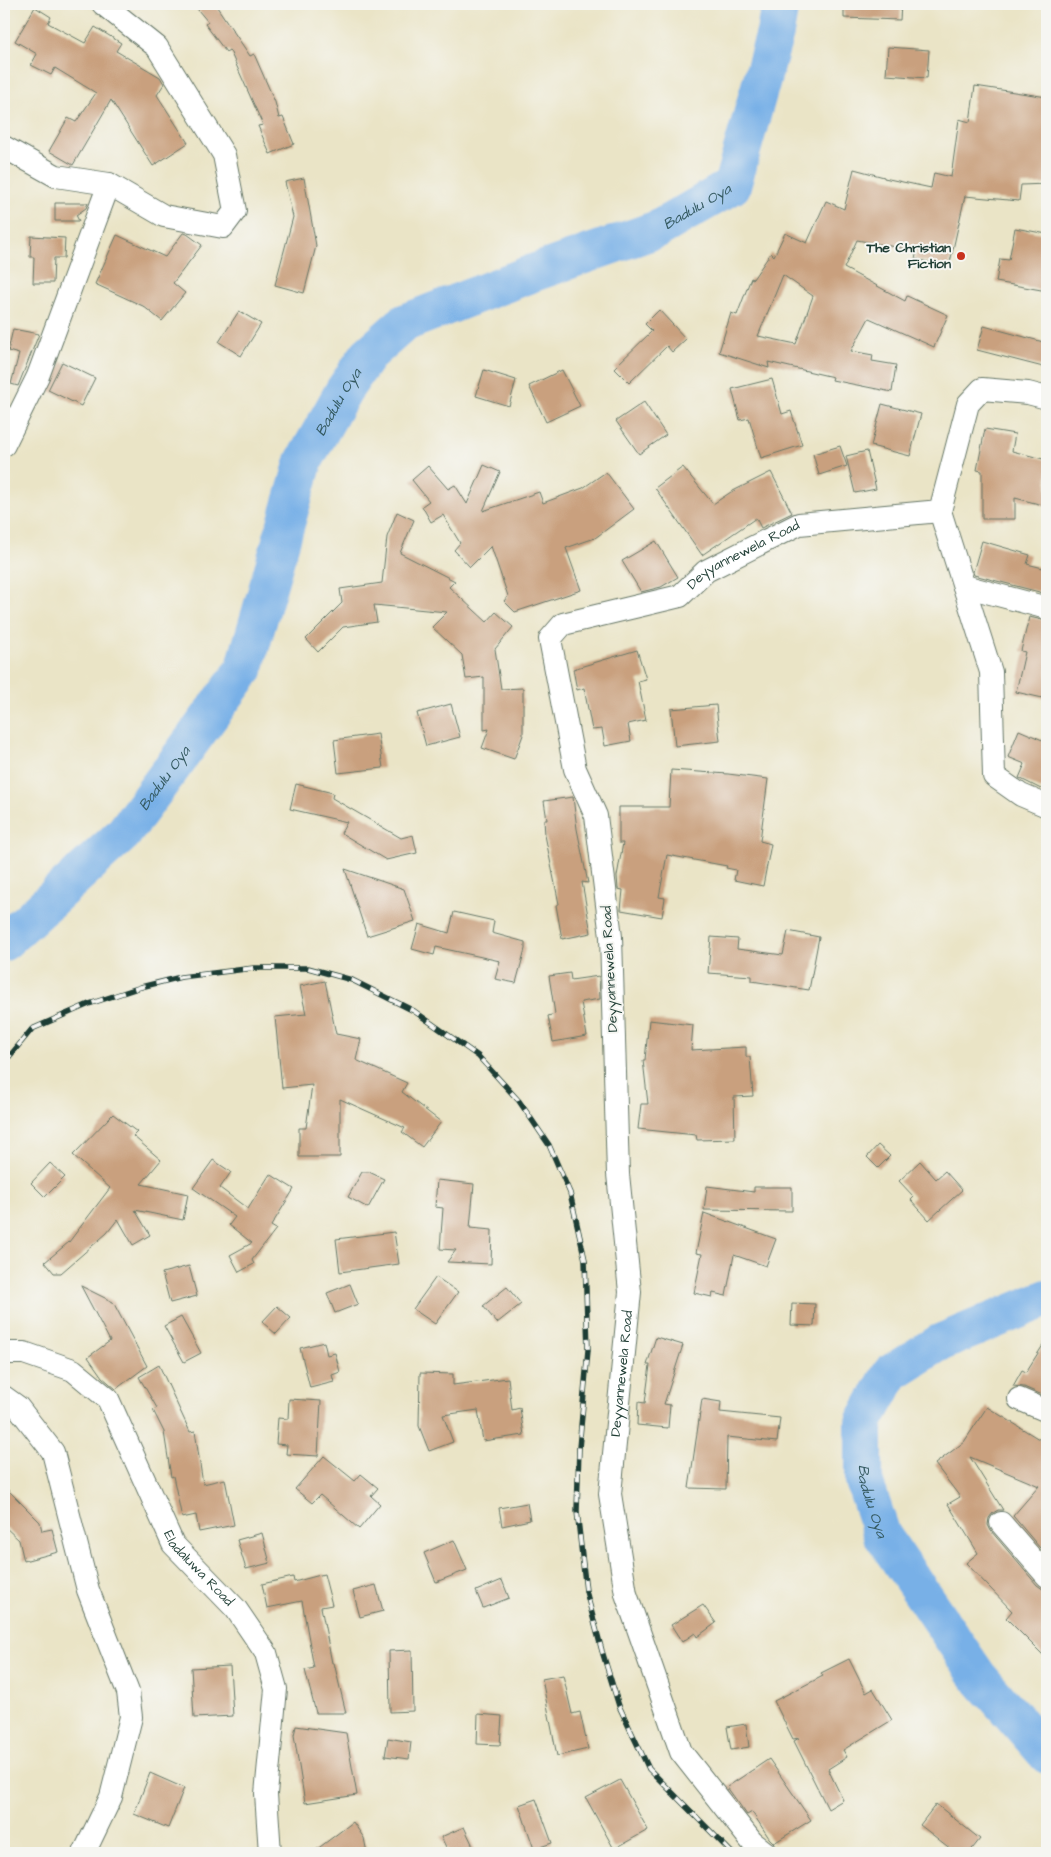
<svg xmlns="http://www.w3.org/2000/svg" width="1051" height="1857" font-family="'Architects Daughter',sans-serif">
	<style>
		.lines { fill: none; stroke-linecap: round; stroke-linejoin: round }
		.river { stroke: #78b0e7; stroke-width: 38 }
		.building { fill: #c9a07e; fill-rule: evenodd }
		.minor-casing { stroke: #667767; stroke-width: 24 }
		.minor { stroke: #fff; stroke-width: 22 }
		.rail-casing { stroke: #1f3d34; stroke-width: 5.5 }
		.rail { stroke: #f6f6f2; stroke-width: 4; stroke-dasharray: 11; stroke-linecap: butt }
		.poi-dot { fill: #c8321e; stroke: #f6f6f2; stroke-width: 2 }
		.labels { text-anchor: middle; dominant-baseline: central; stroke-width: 4; stroke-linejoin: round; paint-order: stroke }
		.poi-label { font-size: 14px; font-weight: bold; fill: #1f3d34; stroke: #f6f6f2; text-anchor: end }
		.street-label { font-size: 14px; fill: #1f3d34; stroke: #f6f6f2 }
		.water-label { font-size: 15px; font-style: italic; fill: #355a61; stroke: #f6f6f2 }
	</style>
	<rect width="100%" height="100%" fill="#f6f6f2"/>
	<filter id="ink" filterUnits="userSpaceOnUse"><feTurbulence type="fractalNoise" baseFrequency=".02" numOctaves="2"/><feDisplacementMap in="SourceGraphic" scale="10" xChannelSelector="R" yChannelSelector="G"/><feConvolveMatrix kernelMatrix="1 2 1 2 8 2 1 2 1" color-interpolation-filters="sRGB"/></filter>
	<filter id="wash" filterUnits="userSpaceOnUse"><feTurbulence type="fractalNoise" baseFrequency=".0096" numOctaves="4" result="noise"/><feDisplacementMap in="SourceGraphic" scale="20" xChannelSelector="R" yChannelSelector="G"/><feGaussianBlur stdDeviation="1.12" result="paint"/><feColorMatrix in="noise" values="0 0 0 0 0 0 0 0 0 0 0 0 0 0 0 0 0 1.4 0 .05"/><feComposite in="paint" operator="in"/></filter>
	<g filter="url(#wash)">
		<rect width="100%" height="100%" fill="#eae4c6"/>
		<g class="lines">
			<!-- river -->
			<g class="river">
				<path id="s1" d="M4,942L123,834L244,670L304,461L344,390L368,355L404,323L533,273L658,229L732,186L775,33L780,4"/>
				<path id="s2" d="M1047,1298L937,1344L891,1373L864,1422V1481L882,1535L978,1676L1047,1755"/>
			</g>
		</g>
		<g id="blocks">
			<!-- building -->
			<g class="building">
				<path d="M193,4H215L250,56L254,54L275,102L279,118L283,117L294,144L270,154L258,126L263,125L230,51L229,50L226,52L205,24L208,22Z"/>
				<path d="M844,4H901L900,20L844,18Z"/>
				<path d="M35,7L51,17L48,23L85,43L95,27L121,43L116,51L160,77L164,84L157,95L188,143L153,166L111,100L73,165L49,151L68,118L76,122L96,93L55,68L51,75L31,65L37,54L15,41Z"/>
				<path d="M888,47L929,50L927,78L886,75Z"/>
				<path d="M975,86L1047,97V184L1021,185L1019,201L965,196L949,267L915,259L917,251L857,240L844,268L905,301L907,296L948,315L934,347L869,318L851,351L873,355L872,361L896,365L892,392L832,380L833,377L768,362L769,368L719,352L731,313L737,315L751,278L753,279L771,253L774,256L785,233L807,243L826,201L844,209L854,169L884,177V178L931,188L934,173L951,177L959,119L970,122ZM783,275L813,296L796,344L758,336Z"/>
				<path d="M304,178L316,246L304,293L275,285L293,217L285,182Z"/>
				<path d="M55,203H88L86,208L76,215L79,221H55Z"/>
				<path d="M1015,228L1047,234V291L996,282L1000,259L1009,260Z"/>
				<path d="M183,233L187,234L202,245L173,283L185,293L162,321L143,306L95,284L117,235L165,257Z"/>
				<path d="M31,236L65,238L64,258H54L53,283H33L34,257H30Z"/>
				<path d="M659,310L686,339L672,352L667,346L629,383L614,368L652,331L645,324Z"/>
				<path d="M239,311L261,324L241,356L219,342Z"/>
				<path d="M984,326L1047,343V368L977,350Z"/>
				<path d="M13,329L39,334L18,386L11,384L19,354L8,351Z"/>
				<path d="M62,362L95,378L81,406L48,390Z"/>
				<path d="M484,370L516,380L509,406L476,396Z"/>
				<path d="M562,370L580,406L546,422L529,386Z"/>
				<path d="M772,379L782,414L791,411L802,445L761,458L749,418L740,420L732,389Z"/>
				<path d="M644,402L666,435L639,454L616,421Z"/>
				<path d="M882,404L921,414L910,456L871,446Z"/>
				<path d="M985,429L1015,434L1012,451L1047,460V506L1015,498V519H982V471L977,470Z"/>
				<path d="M840,446L847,466L819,475L813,454Z"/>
				<path d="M867,451L876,489L855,493L846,456Z"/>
				<path d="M484,465L500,472L483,511L539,492L543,503L583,488L606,472L634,509L595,538L566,548L581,590L515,612L504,601L508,596L491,546L470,567L454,550L460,543L443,515L431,522L422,506L429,501L412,480L428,466L448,489L455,485L467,504Z"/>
				<path d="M683,467L713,504L731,492L771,472L792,513L761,528L756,518L702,555L655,488Z"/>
				<path d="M397,512L414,520L400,553L455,581L449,587L487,622L496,612L513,627L495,649L501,689L523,688V735L514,759L482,748L489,729L484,730V677L466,679L462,655L432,627L447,612L374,605L377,622L343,627L318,652L306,639L342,603L340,589L382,583L387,537Z"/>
				<path d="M656,541L678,577L661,587L641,592L622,561Z"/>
				<path d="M982,541L1030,555L1027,564L1047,569V594L974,575L973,572Z"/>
				<path d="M1029,617L1047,621V699L1016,692L1025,652L1021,651Z"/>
				<path d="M637,650L646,679L638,681L646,720L628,724L631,741L605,746L602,729L592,730L584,688L577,690L573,669Z"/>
				<path d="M451,704L460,737L426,746L417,713Z"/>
				<path d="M716,705L720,741L675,746L671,709Z"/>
				<path d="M1019,730L1047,742V787L1043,786L1041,789L1019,778L1025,764L1008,757Z"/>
				<path d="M378,734L383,768L338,773L334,740Z"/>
				<path d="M671,770L728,774L768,779L760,841L771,844L763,886L734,880L736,870L726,868L727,866L667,855L659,897L665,898L662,917L621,910L623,890L618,889L617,876L623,843H619V807H669Z"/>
				<path d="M296,784L333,793L332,798L401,838L413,835L417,853L386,860L341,833L347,822L290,809Z"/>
				<path d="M573,797L577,829L588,883L582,882L591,933L562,939L556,905L559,904L545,835L544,820H547L544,801Z"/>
				<path d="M345,869L404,889L415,921L367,936Z"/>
				<path d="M454,912L494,921L492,933L525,942V949L516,983L495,979L500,961L436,947L434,955L412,949L419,924L449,933Z"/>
				<path d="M788,931L819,937L809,990L752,981V976L708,973L711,937L738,939L737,949L783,955Z"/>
				<path d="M570,973L571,980L599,976L600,999L581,1002L587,1036L553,1042L548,1016L555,1014L549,976Z"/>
				<path d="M325,981L336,1034L361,1039L356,1060L407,1083L402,1092L441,1122L422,1147L402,1132L405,1128L340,1099V1157H299V1128H306L312,1085L282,1088L275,1017L306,1014L300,986Z"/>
				<path d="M649,1020L693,1025L691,1050L746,1047V1057H750L753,1096L734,1097L735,1139L697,1140L696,1135L638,1129L641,1104H648L643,1060H645Z"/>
				<path d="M113,1114L137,1132L133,1136L161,1160L141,1184L188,1194L183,1220L135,1210L150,1235L133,1245L118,1219L107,1233L61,1273H54L45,1262L69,1242L110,1188L73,1155Z"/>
				<path d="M878,1145L890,1156L878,1168L867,1157Z"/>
				<path d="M213,1160L231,1172L220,1188L248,1209L270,1174L294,1189L271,1226L276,1229L252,1260L254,1264L239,1272L230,1255L252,1243L229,1225L235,1217L193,1188Z"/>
				<path d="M920,1161L936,1179L945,1171L962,1190L929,1220L911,1200L914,1197L899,1181Z"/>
				<path d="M50,1163L65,1177L45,1197L31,1183Z"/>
				<path d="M362,1172H369L384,1179L368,1208L348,1197Z"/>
				<path d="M437,1180L474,1184L470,1228L492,1230L491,1264L447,1262L456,1250L440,1249L443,1208L435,1207Z"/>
				<path d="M707,1186L754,1192V1187H792V1211L704,1210Z"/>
				<path d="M704,1213L776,1239L766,1266L734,1255L726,1296L713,1293L712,1297L694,1293L702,1254L696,1253Z"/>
				<path d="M394,1232L399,1264L340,1272L336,1239Z"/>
				<path d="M189,1266L197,1296L170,1303L162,1273Z"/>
				<path d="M436,1277L458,1292L435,1324L413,1309Z"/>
				<path d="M350,1284L358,1304L335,1313L327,1293Z"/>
				<path d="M81,1286L113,1302L147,1366L116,1389L102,1377L88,1357L110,1341Z"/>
				<path d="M507,1287L521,1304L497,1323L483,1306Z"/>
				<path d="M792,1303L815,1304L814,1326L791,1325Z"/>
				<path d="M277,1306L291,1318L276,1334L262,1322Z"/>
				<path d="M181,1317L201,1353L184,1362L164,1326Z"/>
				<path d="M656,1337L683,1345L664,1404L670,1405L668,1428L637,1425L638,1402L645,1403L650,1365H647Z"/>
				<path d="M1047,1339V1397L1024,1387L1013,1386L1022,1370L1026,1372Z"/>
				<path d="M324,1342L327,1355L335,1353L340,1372L332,1375L334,1382L310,1388L300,1348Z"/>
				<path d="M159,1365L190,1432L195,1431L203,1484L225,1479L234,1525L199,1532L196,1515L182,1518L173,1476L171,1477L164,1432L153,1410L157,1408L139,1377Z"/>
				<path d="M420,1373L453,1374V1385L508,1378L512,1410L520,1408L524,1435L483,1441L478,1410L443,1415L453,1442L429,1451L419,1426Z"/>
				<path d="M289,1399L321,1401L318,1456L286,1454L287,1445L276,1444L278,1418L288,1419Z"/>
				<path d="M702,1399L721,1402L720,1412L780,1418L777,1442L727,1437L726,1489L689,1488Z"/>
				<path d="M987,1407L1047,1444V1541L1040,1548L1013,1516L1039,1486L970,1457L1003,1510H998L993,1513L989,1518L988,1525L991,1531L1037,1585L1047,1592V1659L1006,1618L1012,1611L966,1563L978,1553L948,1504L960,1497L935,1464L964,1442Z"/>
				<path d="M324,1456L355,1481L361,1474L378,1488L371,1496L380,1504L359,1529L320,1495L312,1503L295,1489Z"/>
				<path d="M4,1486L40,1522L42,1531L52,1529L58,1552L24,1561L19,1540L4,1526Z"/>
				<path d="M527,1503L530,1520L502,1526L499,1508Z"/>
				<path d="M262,1533L270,1563L246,1569L237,1540Z"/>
				<path d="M454,1540L467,1570L436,1582L424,1553Z"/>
				<path d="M324,1574L332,1605L321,1607L332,1663H334L346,1713H316L305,1670L314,1668L302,1601L267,1608L262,1584L293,1577L294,1582Z"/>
				<path d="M502,1580L509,1598L483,1608L476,1591Z"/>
				<path d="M376,1585L383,1611L360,1617L353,1591Z"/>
				<path d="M703,1605L716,1623L697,1637L695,1633L682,1642L671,1625Z"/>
				<path d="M412,1650L413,1711L390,1712L389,1651Z"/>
				<path d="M849,1659L866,1693L873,1689L892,1720L843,1750L847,1757L828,1769L843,1800L828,1809L794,1741L799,1738L793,1739L774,1701L823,1676L821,1673Z"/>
				<path d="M230,1666L233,1716L194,1718L191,1668Z"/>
				<path d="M563,1675L572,1714L580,1712L588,1749L557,1756L542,1679Z"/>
				<path d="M478,1714L502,1716L500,1745L477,1744Z"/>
				<path d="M746,1724L749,1747L731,1750L727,1727Z"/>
				<path d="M296,1726L346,1733L357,1795L305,1803L294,1735Z"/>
				<path d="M388,1738L411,1742L409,1759L385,1756Z"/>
				<path d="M769,1759L811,1820L774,1843L769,1838L752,1812L747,1815L727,1787Z"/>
				<path d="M150,1773L184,1788L168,1828L134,1814Z"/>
				<path d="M620,1780L648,1830L614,1849L586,1798Z"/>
				<path d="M536,1799L552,1843L534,1849L519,1805Z"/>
				<path d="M936,1804L980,1839L969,1853H956L920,1825Z"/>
				<path d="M353,1822L364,1838L367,1853H312Z"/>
				<path d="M464,1827L474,1848L473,1849L475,1853H449L441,1837Z"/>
			</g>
		</g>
	</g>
	<g filter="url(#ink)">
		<use href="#blocks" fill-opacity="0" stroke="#667767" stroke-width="1"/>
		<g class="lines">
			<defs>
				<g id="minor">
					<path d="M4,147L56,176L109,184L164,216L223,227L235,211L224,155L157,47L103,4"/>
					<path d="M4,445L38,376L109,184"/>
					<path d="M940,511L991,672L994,776L1021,795L1047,806"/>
					<path d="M964,586L1047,608"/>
					<path id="s3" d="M4,1353H24L73,1370L108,1399L173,1544L236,1609L266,1653L276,1689L266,1794L270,1853"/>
					<path d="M4,1397L18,1407L53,1452L88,1590L128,1692L131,1717L111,1797L84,1853"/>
					<path d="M1019,1399L1047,1411"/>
					<path d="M1001,1523L1047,1576"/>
					<path id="s4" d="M766,1853L752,1842L681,1752L626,1594L610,1494L630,1292L618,1174L611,937L596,816L575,769L550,639L563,624L680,596L706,571L799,524L940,511L968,404L982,389L1028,393L1047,398"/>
				</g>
			</defs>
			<!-- minor casing -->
			<use href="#minor" class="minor-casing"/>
			<!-- minor -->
			<use href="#minor" class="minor"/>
			<defs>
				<path id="rail" d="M4,1063L32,1029L89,1004L141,987L181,977L254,968H308L352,980L414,1011L478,1056L519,1101L549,1145L570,1193L585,1260L588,1350L579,1448L577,1511L586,1591L602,1651L619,1706L649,1769L732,1853"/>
			</defs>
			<!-- rail casing -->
			<use href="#rail" class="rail-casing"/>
			<!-- rail -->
			<use href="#rail" class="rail"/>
		</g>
	</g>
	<!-- markers -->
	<circle class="poi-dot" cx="961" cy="256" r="5"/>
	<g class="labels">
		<!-- poi labels -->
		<g class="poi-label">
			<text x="951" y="248">The Christian<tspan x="951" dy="16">Fiction</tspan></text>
		</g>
		<!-- street labels -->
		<g class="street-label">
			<text stroke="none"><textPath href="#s4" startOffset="1482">Deyyannewela Road</textPath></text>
			<text transform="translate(610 969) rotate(-93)">Deyyannewela Road</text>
			<text stroke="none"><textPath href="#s4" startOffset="522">Deyyannewela Road</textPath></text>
			<text stroke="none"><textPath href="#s3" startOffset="311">Eladaluwa Road</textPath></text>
		</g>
		<!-- water labels -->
		<g class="water-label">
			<text stroke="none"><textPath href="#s1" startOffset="1070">Badulu Oya</textPath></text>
			<text stroke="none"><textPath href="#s1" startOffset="650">Badulu Oya</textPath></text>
			<text stroke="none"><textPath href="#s1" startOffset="230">Badulu Oya</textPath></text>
			<text stroke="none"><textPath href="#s2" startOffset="310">Badulu Oya</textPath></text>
		</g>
	</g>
	<!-- margin -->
	<rect width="1051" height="1857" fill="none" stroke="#f6f6f2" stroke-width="20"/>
</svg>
